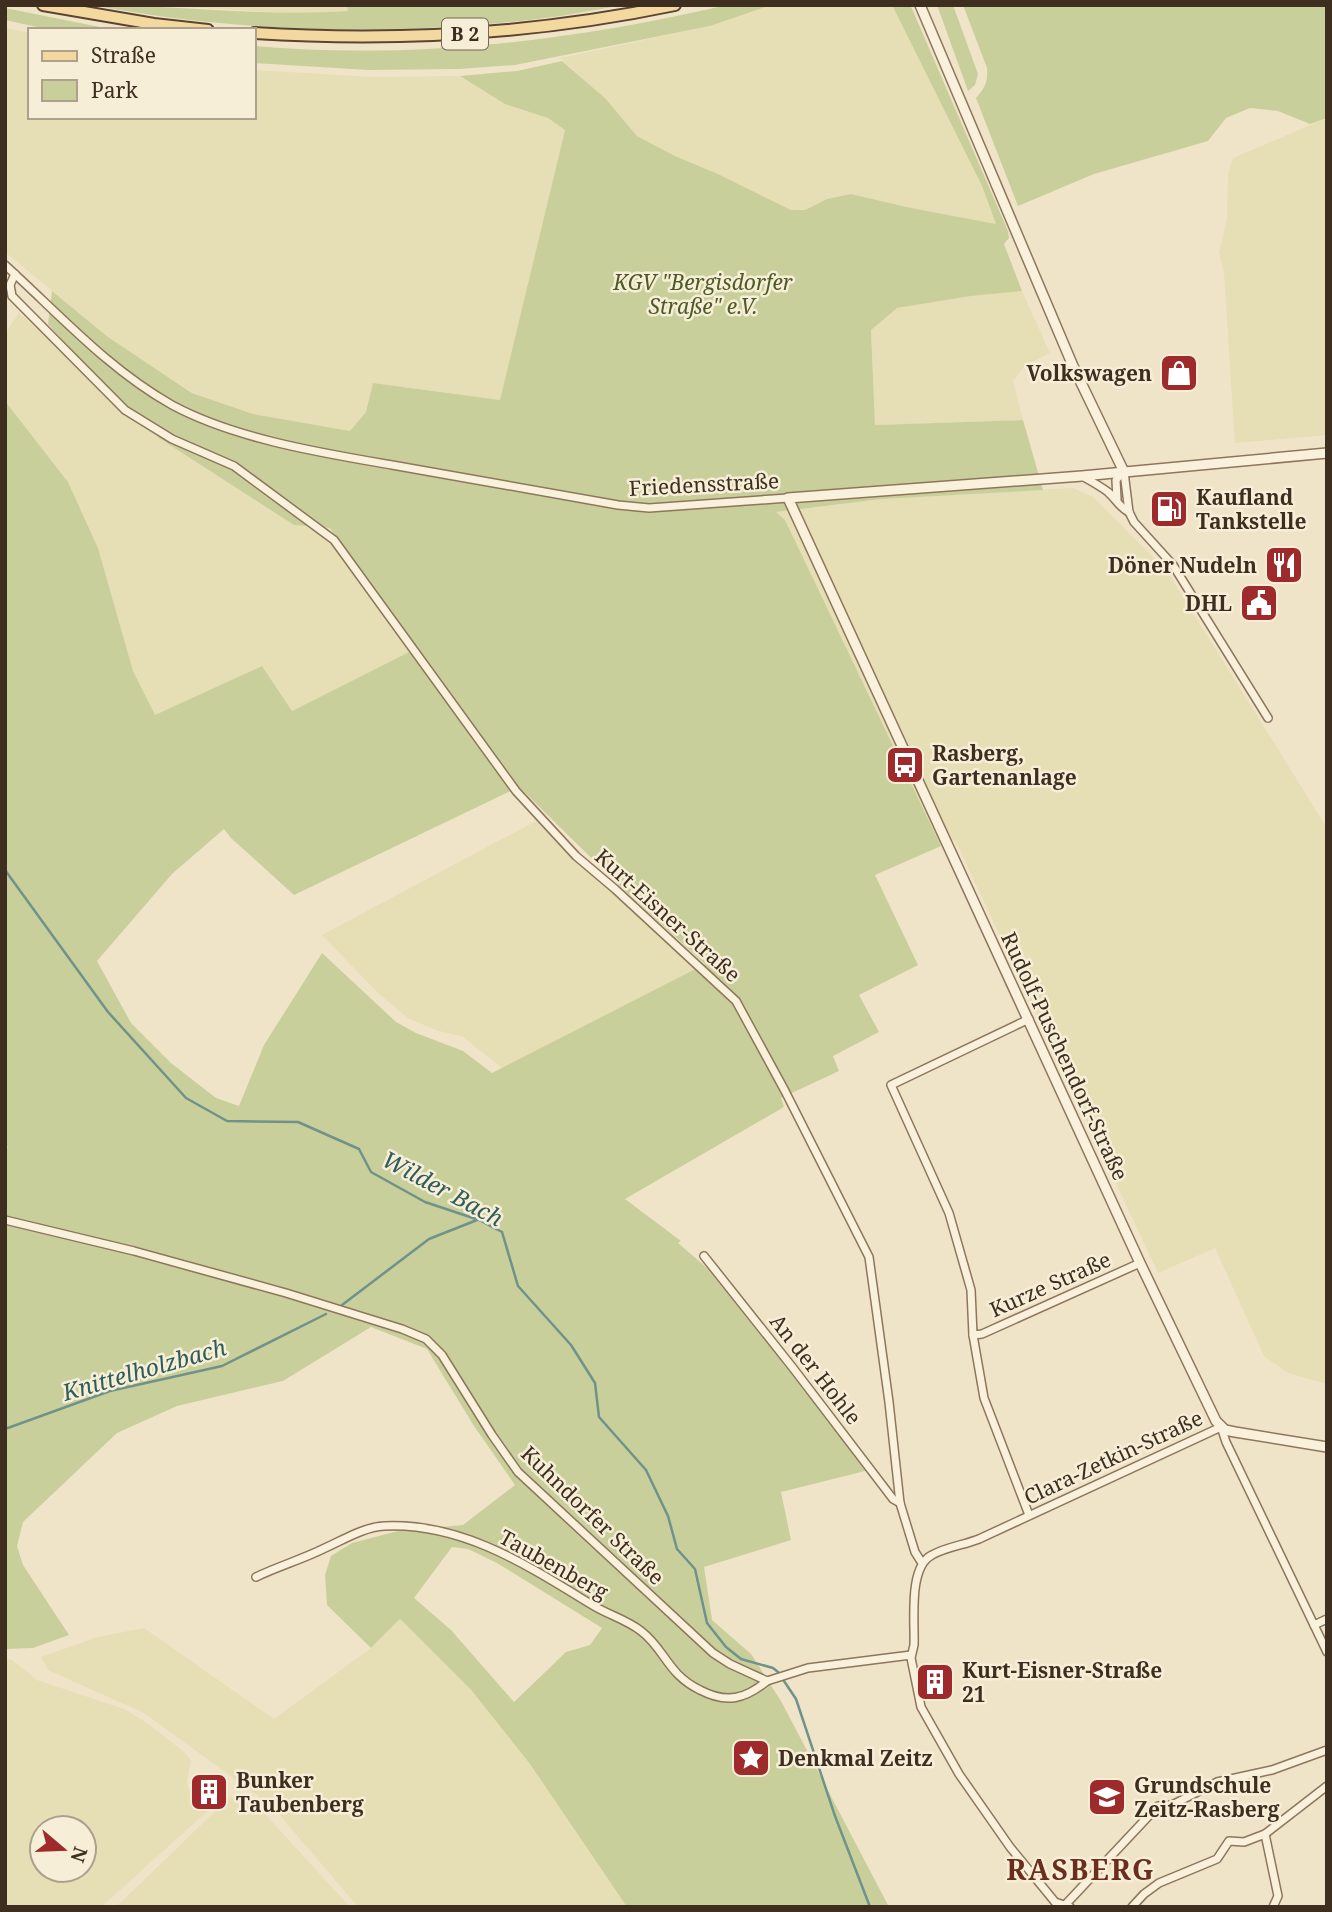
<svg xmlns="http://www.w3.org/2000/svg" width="1332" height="1912" font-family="'Noto Serif',serif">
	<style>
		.farmland { fill: #e6deb5; fill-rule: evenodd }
		.green { fill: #c9cf9b; fill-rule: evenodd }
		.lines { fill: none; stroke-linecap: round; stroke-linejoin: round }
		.stream { stroke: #6f938a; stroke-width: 2.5 }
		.minor-casing { stroke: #8d765c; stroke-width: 10 }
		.tertiary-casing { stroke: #8d765c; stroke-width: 12 }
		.primary-casing { stroke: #5b4430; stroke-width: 14 }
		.minor { stroke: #faf1dc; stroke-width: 7 }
		.tertiary { stroke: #faf1dc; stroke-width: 9 }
		.primary { stroke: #f3d9a0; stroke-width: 10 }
		.labels { text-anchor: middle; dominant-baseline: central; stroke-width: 5; stroke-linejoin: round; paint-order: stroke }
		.shield { fill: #f7eed8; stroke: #756857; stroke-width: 2 }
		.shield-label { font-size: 19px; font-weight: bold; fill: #3d2e20 }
		.park-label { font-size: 21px; font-style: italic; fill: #4d5a26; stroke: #f7eed8 }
		.poi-label { font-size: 21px; font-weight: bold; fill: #3d2e20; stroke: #f7eed8; text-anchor: start }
		.street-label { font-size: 21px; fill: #3d2e20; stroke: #f7eed8 }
		.water-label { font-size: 23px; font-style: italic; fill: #2f5d5a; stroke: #f7eed8 }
		.district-label { font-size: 28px; font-weight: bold; letter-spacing: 2px; fill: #6b2e1e; stroke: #f7eed8 }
	</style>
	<rect width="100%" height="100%" fill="#f0e4c8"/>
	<!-- farmland -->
	<g class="farmland">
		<path d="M153,5H347L349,11L302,14Z"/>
		<path d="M771,5H892L982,186L996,224L911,208L851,194L827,199L805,210H791L718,174L675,156L637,136L605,98L560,58L710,26Z"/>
		<path d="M5,28L30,33V117H254V70L372,77L460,76L505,104L548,118L565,130L500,400L374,383L366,412L350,431L253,414L193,393L108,337L5,252Z"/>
		<path d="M1327,118V435L1235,443L1224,273L1219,253L1227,218L1228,175L1233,158Z"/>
		<path d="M1022,291L1050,353L1026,365L1013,381L1023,420L875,425L871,330L896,308L971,296Z"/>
		<path d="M19,313L97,378L294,525L330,528L417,648L292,711L262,666L155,716L133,671L98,548L68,482L5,401V333Z"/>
		<path d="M1073,488L1093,497L1167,571L1327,828V1384L1288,1373L1264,1356L1215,1248L1158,1273L955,840L941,846L785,521L775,512L882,499Z"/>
		<path d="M536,821L695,969L502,1068L463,1037L439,1031L409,1019L378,993L322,935Z"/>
		<path d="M400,1619L472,1691L530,1764L627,1907H358L272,1806L144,1713L48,1670L41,1657L98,1637L144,1628L274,1719L371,1648Z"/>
		<path d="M5,1658L12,1660L37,1680L124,1709L147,1723L183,1751L191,1760L187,1783L191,1795L212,1807L101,1907H5ZM42,1828H84V1870H42Z"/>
		<path d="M231,1796L264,1813L350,1907H116Z"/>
	</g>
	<!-- green -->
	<g class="green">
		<path d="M92,5C178,5 263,17 348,11L347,5H622C594,10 566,16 538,19C391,36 238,33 92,5Z"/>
		<path d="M727,5H771L710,26L515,65L459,69L368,70L254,63V46C412,60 573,41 727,5Z"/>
		<path d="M892,5H910L913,11L1008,231L1009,238L1004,244L1022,291L971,296L897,308L871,330L875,425L1023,420L1043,490L882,499L776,512L785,520L941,846L875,875L918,965L859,995L879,1032L833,1056L839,1071L781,1098L784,1107L625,1199L681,1241L678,1243L707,1268L869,1470L781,1492L791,1540L704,1567L712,1620L751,1654L781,1701L889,1907H627L530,1764L472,1691L400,1619L371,1648L327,1605L325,1575L331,1556L352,1543L398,1531L463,1525L515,1485L474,1426L427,1349L371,1327L283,1381L177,1406L117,1433L23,1522L17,1546L23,1565L69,1635L33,1648L5,1649V1151L8,1147L5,1145V401L68,482L98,548L133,671L155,715L262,666L292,711L417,648L330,528L294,525L159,438L97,378L48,324L52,291L108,337L192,393L253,414L350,431L366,412L373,383L500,400L565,130L548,118L505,104L460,76L517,71L562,61L605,98L637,136L675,156L718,174L791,210H805L827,199L851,194L911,208L996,224L982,186ZM519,787L625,891L705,964L492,1073L463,1051L416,1033L396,1022L322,953L264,1045L239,1106L216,1098L171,1063L131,1023L97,961L172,874L224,829L231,838L294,895ZM452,1547L468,1549L497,1563L602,1628L590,1645L566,1652L514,1702L451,1630L414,1598Z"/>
		<path d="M937,5H953L978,74L975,85L968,91Z"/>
		<path d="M963,5H1327V118L1310,124L1278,111L1250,108L1226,118L1208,141L1094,174L1018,206L976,98C985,88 988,82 987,68Z"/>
		<path d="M5,8L115,30H51L5,20Z"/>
	</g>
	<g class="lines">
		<!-- stream -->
		<g class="stream">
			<path d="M5,870L108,1012L186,1098L227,1121L298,1122L359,1149L371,1172L425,1202L479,1220L502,1232L518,1286L571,1345L595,1383L599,1417L646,1470L668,1516L677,1549L695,1569L707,1623L726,1647L741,1659L773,1668L778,1672L796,1699L835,1816L870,1907"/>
			<path d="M342,1305L429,1239L477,1220"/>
			<path d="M5,1429L110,1391L222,1366L326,1314"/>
		</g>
		<defs>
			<g id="minor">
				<path d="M5,265C59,314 108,369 172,405C235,439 322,453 392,465C467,478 542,492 618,505L649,508L788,498"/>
				<path d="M15,274L10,285L12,296L125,410L172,439L234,466L334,540L516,791L576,856L615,889L736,1001L785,1091L869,1257L889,1402L900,1503L915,1552L922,1563"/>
				<path d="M1124,472L1129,512L1134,522L1173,565L1268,718"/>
				<path d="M1082,476C1091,481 1100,486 1108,492C1116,499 1120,508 1129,512"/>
				<path d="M1117,499L1116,480L1123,472"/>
				<path d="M5,1220L134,1251L286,1293L402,1329L426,1339L442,1355L492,1435L518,1472L713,1653L730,1664L767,1681L808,1668L911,1655"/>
				<path d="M704,1256L793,1368L893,1499L900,1503"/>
				<path d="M973,1335L982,1334L1140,1263"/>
				<path d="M1029,1515L984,1398L973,1335L971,1290L949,1213L891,1085L1029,1019"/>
				<path d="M256,1577C279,1566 303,1559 325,1548C343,1540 364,1527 384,1526C463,1522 530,1567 594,1606C609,1615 627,1620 641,1631C665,1649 667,1674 700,1690C727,1704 745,1699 767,1681"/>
				<path d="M1314,1625L1327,1619"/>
				<path d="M1265,1834L1278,1896L1273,1907"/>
				<path d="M1066,1904L1158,1806L1172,1805L1217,1782L1272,1770L1327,1750"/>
				<path d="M1070,1907L1055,1902L1010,1847L959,1774L921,1707L911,1658L914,1645C915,1621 908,1567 932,1555C946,1547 964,1545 979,1539L1221,1427L1226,1442L1327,1652"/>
				<path d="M1132,1907L1144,1894L1159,1883L1217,1859L1229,1841L1244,1842L1265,1834L1327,1786"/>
			</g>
			<g id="tertiary">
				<path d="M920,5L1073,366L1124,472"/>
				<path d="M1327,453L1082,476L788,498L1140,1263L1216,1421L1225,1430L1235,1432L1327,1447"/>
			</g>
			<g id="primary">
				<path d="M43,5L154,24L208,30"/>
				<path d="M254,33C395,42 536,34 675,5"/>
			</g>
		</defs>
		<!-- minor casing -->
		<use href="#minor" class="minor-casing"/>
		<!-- tertiary casing -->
		<use href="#tertiary" class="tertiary-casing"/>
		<!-- primary casing -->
		<use href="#primary" class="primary-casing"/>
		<!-- minor -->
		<use href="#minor" class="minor"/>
		<!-- tertiary -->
		<use href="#tertiary" class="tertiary"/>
		<!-- primary -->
		<use href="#primary" class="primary"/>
	</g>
	<!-- icons -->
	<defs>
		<symbol id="shop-square" viewBox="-11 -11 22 22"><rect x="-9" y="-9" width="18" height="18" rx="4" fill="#9e2a2b" stroke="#f7eed8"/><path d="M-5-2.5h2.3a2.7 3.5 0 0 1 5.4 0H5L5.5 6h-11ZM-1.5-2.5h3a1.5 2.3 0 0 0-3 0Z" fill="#fff"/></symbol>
		<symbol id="fuel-square" viewBox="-11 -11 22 22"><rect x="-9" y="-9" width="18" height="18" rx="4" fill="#9e2a2b" stroke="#f7eed8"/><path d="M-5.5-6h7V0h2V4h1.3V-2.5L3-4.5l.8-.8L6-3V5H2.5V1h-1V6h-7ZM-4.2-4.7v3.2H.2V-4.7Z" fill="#fff"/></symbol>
		<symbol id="restaurant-square" viewBox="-11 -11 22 22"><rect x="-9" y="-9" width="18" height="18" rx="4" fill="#9e2a2b" stroke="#f7eed8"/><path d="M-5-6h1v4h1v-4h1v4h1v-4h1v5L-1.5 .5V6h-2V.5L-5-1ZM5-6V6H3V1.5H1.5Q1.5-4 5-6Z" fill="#fff"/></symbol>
		<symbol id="civic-square" viewBox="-11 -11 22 22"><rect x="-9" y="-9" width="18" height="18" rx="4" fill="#9e2a2b" stroke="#f7eed8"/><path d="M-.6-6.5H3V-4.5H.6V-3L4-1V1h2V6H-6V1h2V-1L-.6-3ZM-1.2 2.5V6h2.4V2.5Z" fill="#fff"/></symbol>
		<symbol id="bus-square" viewBox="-11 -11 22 22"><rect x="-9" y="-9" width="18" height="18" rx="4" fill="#9e2a2b" stroke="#f7eed8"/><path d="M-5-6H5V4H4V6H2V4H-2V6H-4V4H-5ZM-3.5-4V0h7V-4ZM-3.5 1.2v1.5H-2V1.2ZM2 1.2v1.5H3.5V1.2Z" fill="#fff"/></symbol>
		<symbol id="building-square" viewBox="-11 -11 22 22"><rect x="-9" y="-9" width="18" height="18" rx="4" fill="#9e2a2b" stroke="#f7eed8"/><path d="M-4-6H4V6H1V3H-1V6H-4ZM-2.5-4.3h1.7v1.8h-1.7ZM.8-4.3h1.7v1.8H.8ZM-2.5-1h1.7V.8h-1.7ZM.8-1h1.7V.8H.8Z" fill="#fff"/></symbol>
		<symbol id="sight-square" viewBox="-11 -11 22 22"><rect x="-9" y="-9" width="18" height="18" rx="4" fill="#9e2a2b" stroke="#f7eed8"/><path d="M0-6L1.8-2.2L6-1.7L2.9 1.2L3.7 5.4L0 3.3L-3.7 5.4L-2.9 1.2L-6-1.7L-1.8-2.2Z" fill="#fff"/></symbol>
		<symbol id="school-square" viewBox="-11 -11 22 22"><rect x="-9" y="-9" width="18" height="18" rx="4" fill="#9e2a2b" stroke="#f7eed8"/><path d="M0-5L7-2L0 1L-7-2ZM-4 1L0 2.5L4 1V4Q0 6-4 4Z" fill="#fff"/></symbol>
	</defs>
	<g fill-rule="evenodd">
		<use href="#shop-square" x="1157" y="351" width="44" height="44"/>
		<use href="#fuel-square" x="1147" y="487" width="44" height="44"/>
		<use href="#restaurant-square" x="1262" y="543" width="44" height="44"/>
		<use href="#civic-square" x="1237" y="581" width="44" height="44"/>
		<use href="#bus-square" x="883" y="743" width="44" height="44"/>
		<use href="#building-square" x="913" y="1660" width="44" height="44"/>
		<use href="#sight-square" x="729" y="1736" width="44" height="44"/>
		<use href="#building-square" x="187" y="1770" width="44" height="44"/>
		<use href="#school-square" x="1085" y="1775" width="44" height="44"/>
	</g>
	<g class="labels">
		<!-- shield labels -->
		<rect class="shield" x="442" y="18.5" width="46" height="31" rx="5"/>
		<g class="shield-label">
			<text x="465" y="34">B 2</text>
		</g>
		<!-- park labels -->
		<g class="park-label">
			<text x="703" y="282">KGV "Bergisdorfer<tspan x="703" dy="24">Straße" e.V.</tspan></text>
		</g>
		<!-- poi labels -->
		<g class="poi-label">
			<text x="1152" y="373" text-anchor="end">Volkswagen</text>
			<text x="1196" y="497">Kaufland<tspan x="1196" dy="24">Tankstelle</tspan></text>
			<text x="1257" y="565" text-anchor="end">Döner Nudeln</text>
			<text x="1232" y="603" text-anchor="end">DHL</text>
			<text x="932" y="753">Rasberg,<tspan x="932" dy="24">Gartenanlage</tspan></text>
			<text x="962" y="1670">Kurt-Eisner-Straße<tspan x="962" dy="24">21</tspan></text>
			<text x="778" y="1758">Denkmal Zeitz</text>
			<text x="236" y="1780">Bunker<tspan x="236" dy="24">Taubenberg</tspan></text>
			<text x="1134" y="1785">Grundschule<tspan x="1134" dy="24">Zeitz-Rasberg</tspan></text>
		</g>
		<!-- street labels -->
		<g class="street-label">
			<text transform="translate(704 484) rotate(-3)">Friedensstraße</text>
			<text transform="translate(668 915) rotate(42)">Kurt-Eisner-Straße</text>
			<text transform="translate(1065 1056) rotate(65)">Rudolf-Puschendorf-Straße</text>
			<text transform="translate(1050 1284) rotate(-24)">Kurze Straße</text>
			<text transform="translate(816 1369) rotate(52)">An der Hohle</text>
			<text transform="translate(1113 1457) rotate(-25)">Clara-Zetkin-Straße</text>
			<text transform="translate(593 1515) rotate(44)">Kuhndorfer Straße</text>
			<text transform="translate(554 1564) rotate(29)">Taubenberg</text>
		</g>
		<!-- water labels -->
		<g class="water-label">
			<text transform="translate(443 1188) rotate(28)">Wilder Bach</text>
			<text transform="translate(144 1369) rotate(-16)">Knittelholzbach</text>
		</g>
		<!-- district labels -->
		<g class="district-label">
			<text x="1081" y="1869">RASBERG</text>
		</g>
	</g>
	<!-- border -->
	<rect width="1332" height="1912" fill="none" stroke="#3d2e20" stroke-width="14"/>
	<!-- legend -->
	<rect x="28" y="28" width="228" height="91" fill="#f7eed8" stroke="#ada18e" stroke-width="2"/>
	<rect x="42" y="51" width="35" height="10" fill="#f3d9a0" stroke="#ada18e" stroke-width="2"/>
	<text x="91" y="63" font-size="21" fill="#3d2e20">Straße</text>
	<rect x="42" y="80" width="35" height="21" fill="#c9cf9b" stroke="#ada18e" stroke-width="2"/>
	<text x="91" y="98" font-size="21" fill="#3d2e20">Park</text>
	<!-- north arrow -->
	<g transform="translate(63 1849) rotate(109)"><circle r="33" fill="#f7eed8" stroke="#ada18e" stroke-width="2"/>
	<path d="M0-5L12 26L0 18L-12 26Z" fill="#9e2a2b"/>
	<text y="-10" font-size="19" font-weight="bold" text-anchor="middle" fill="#3d2e20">N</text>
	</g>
</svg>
